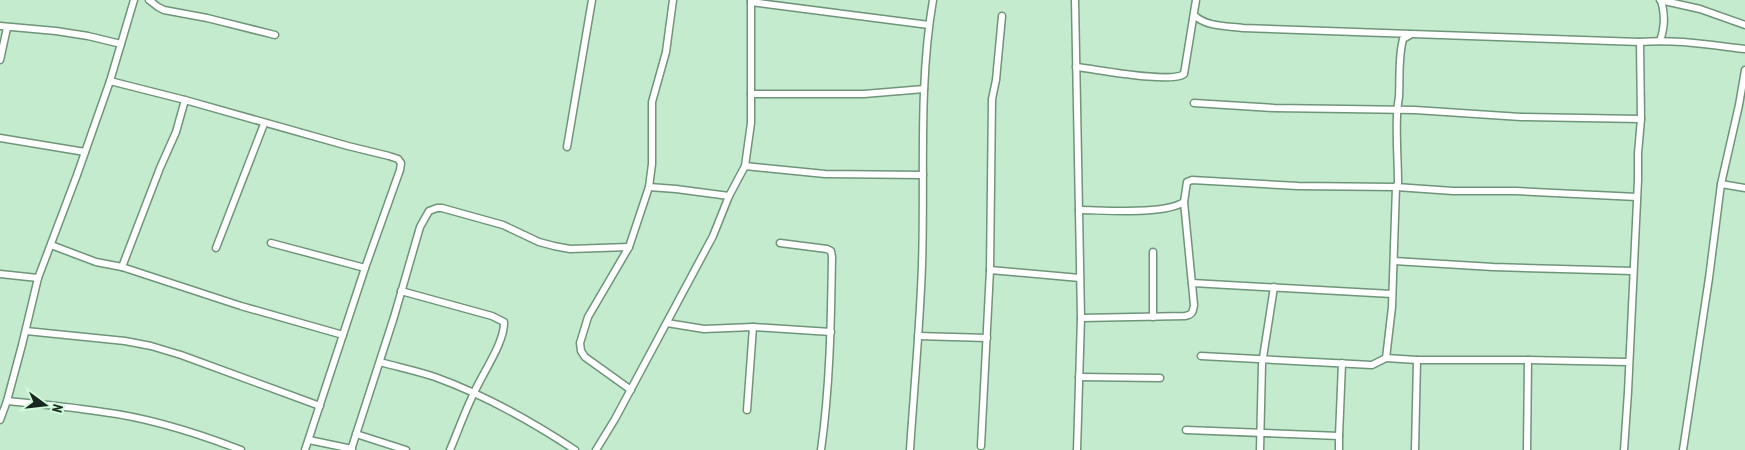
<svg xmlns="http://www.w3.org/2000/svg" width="1745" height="450" font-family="'PT Sans Narrow',sans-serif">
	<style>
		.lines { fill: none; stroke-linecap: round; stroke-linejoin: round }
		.minor-casing { stroke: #6f9479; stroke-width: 9 }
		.minor { stroke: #fff; stroke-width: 6 }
	</style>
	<rect width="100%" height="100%" fill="#c4ebce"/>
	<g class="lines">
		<defs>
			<g id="minor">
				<path d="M149,0L158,7L164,10L207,18L275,35"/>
				<path d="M1075,0L1081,318L1077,450"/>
				<path d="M1660,0L1700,9L1745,25"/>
				<path d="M751,2L929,25"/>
				<path d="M1194,15C1206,27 1227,26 1243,28L1640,42C1675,39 1710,45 1745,49"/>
				<path d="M0,26L56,31L88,36L121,44"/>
				<path d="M1660,41C1665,26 1665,15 1661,0"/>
				<path d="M0,60L7,28"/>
				<path d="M1076,67C1096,69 1171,84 1184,74L1196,0"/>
				<path d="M110,81L185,100L348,146L389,156L398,159L401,163L400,170L365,268L305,450"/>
				<path d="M751,94H864L924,89"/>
				<path d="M1194,103L1274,108L1415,110L1521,117L1641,119"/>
				<path d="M0,138L85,152"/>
				<path d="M567,147L592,0"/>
				<path d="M745,166L825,174L923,175"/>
				<path d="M1721,184L1745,188"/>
				<path d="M649,187L676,189L729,196"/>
				<path d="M1079,210C1103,210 1164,215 1184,202"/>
				<path d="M271,243L365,268"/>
				<path d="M780,243L827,249L831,251L832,257C831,322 830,386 821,450"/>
				<path d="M51,245L96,262L122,267L241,306L343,335"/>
				<path d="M216,248L264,124"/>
				<path d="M1394,261L1493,267L1633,271"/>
				<path d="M122,267L160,168L176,132L185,100"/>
				<path d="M990,270L1080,278"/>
				<path d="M0,274L38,278"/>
				<path d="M1192,283L1392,294"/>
				<path d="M401,291L492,316L504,322C505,342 482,374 474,393C465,411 458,431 450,450"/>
				<path d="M1153,317V252"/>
				<path d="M1081,318L1185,316C1192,315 1193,312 1194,305L1184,202L1187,182L1192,180L1298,186L1396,187L1453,191H1516L1637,197"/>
				<path d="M667,323L704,329L753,327L831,332"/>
				<path d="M26,331L125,341L151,346L181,355L320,406"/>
				<path d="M918,336L987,338"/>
				<path d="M1201,356L1372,365L1386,358L1417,360H1528L1628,362"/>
				<path d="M1386,358L1392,307L1396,187L1398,183C1398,161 1396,139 1397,116C1397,110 1398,103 1399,97C1400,77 1398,58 1403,39L1410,35"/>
				<path d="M380,362C398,367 417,371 435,377C485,395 531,421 575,450"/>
				<path d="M1079,377L1160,378"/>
				<path d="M631,390L585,357L581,351L580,343L588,317L629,247L649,187L652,164V102L666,52L673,0"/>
				<path d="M7,401C39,404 71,407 103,412C150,418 197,433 241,450"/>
				<path d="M747,410L753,327"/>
				<path d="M0,420L7,401L22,345L38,278L77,175L110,81L134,0"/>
				<path d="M1186,430L1339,436V450"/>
				<path d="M356,434L406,450"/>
				<path d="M1339,436L1342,363"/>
				<path d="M309,440L352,449"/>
				<path d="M981,446L990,270L992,99L996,80L1002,16"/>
				<path d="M351,450L394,317L420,227L429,211L437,208H442L503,225L539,242L554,246L570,249L629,247"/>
				<path d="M596,450L615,419L713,236L729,196L745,166L751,123V0"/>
				<path d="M910,450C914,388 920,326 922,265C925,177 918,87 933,0"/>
				<path d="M1260,450L1262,364L1274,287"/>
				<path d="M1415,450L1417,360"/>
				<path d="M1527,450L1528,360"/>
				<path d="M1624,450L1628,392L1638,180V153L1641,119L1640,42"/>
				<path d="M1683,450L1709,278L1721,184L1739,105L1745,70"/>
			</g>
		</defs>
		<!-- minor casing -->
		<use href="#minor" class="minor-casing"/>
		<!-- minor -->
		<use href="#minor" class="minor"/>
	</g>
	<!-- north arrow -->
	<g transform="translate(45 405) rotate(105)" stroke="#d1f9db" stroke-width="4" paint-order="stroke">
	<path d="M0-4L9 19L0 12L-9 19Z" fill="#19281e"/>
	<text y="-8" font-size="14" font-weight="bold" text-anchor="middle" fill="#19281e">N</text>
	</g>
</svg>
